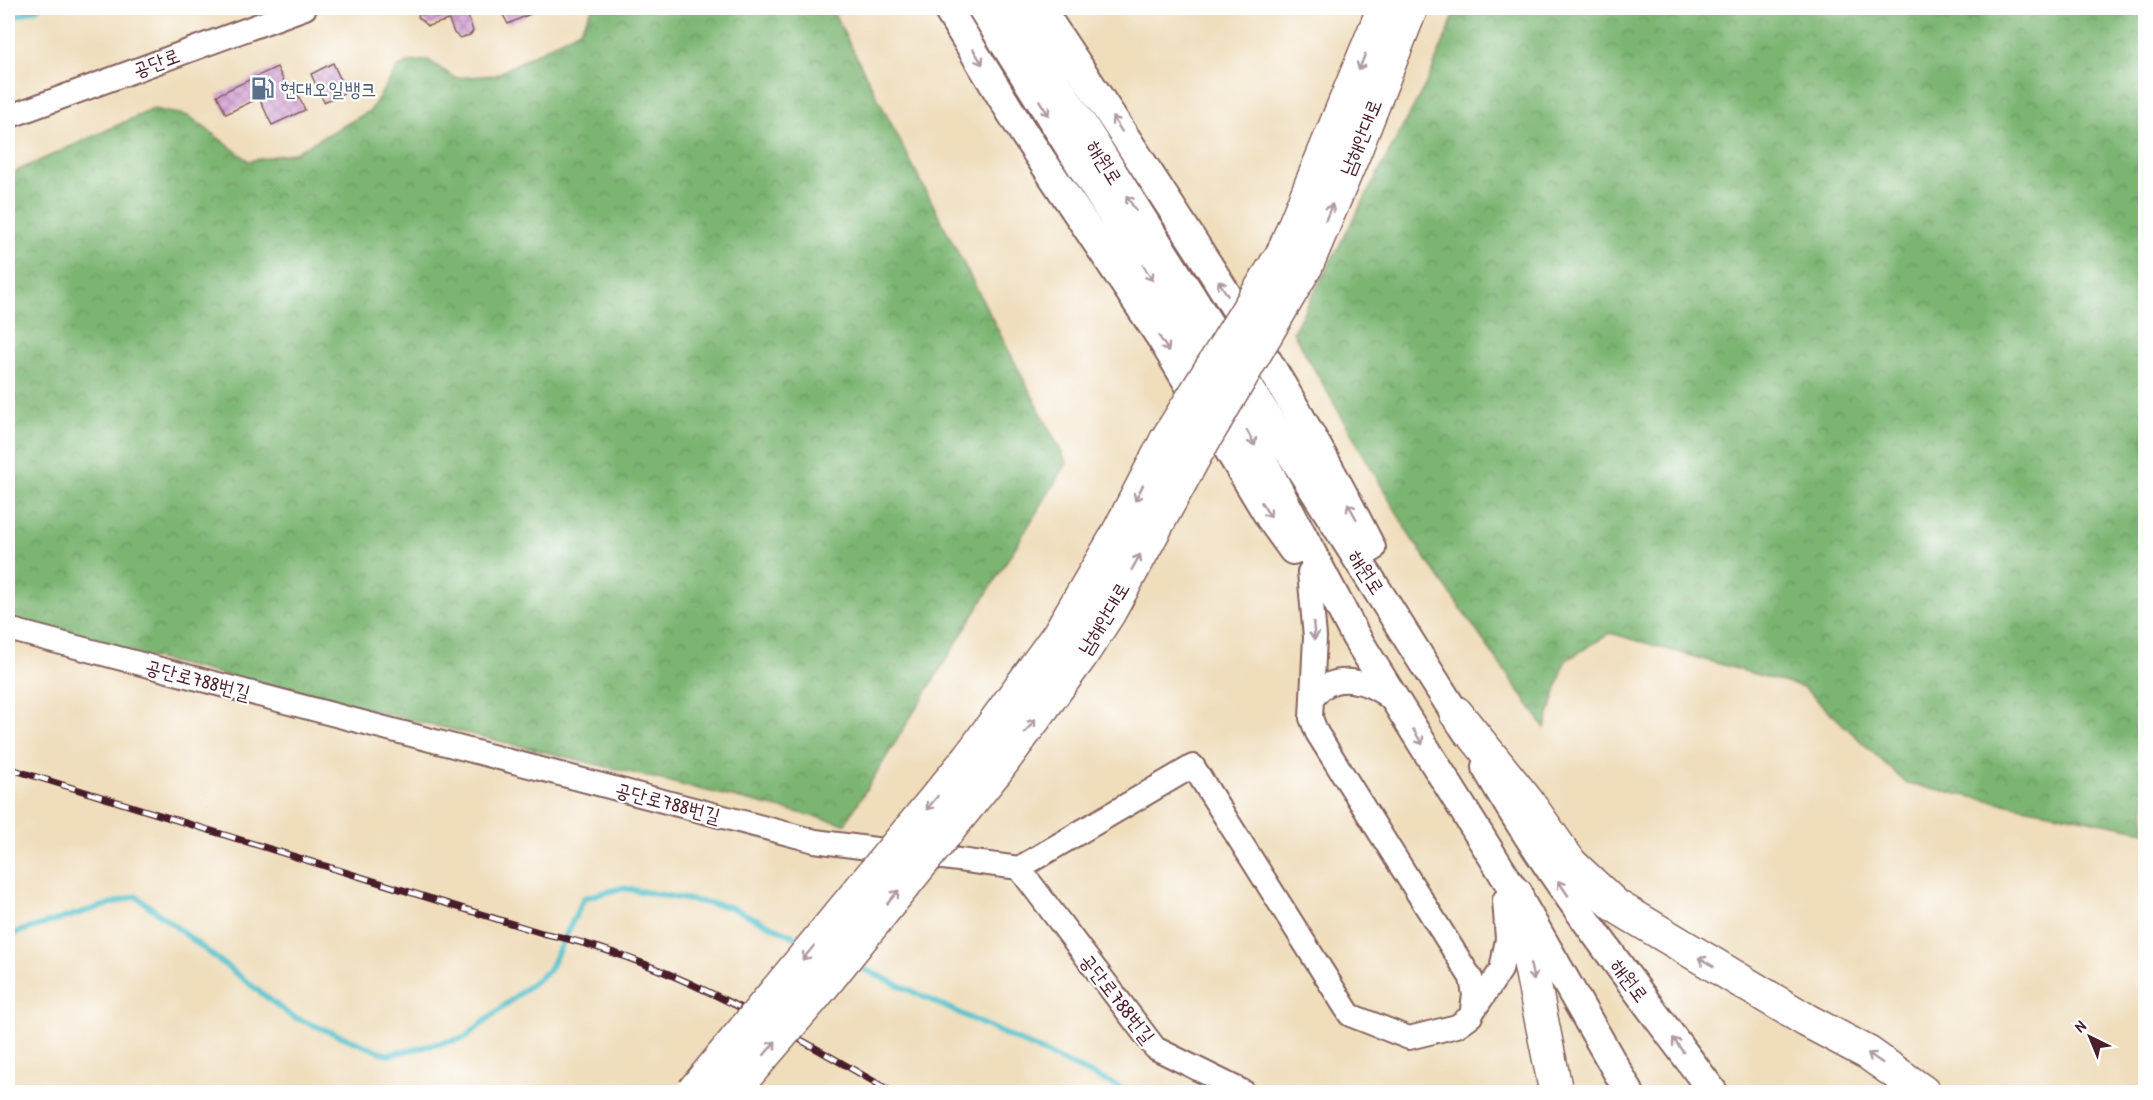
<svg xmlns="http://www.w3.org/2000/svg" width="2153" height="1100" font-family="'Patrick Hand','Poor Story',sans-serif">
	<style>
		.forest { fill: url(#forest-crowns); stroke: #636a4e; stroke-width: 1.5 }
		.lines { fill: none; stroke-linecap: round; stroke-linejoin: round }
		.stream { stroke: #52c0c9; stroke-width: 6 }
		.building { fill: url(#building-cross-hatch) }
		.minor-casing { stroke: #84625d; stroke-width: 26 }
		.major-casing { stroke: #84625d; stroke-width: 32 }
		.highway-casing { stroke: #84625d; stroke-width: 36 }
		.minor { stroke: #fff; stroke-width: 22 }
		.major { stroke: #fff; stroke-width: 28 }
		.highway { stroke: #fff; stroke-width: 33 }
		.rail-casing { stroke: #4a1f2b; stroke-width: 7 }
		.rail { stroke: #fff; stroke-width: 4.5; stroke-dasharray: 14; stroke-linecap: butt }
		.highway-bridge-casing { stroke: #84625d; stroke-width: 36; stroke-linecap: butt }
		.highway-bridge { stroke: #fff; stroke-width: 33 }
		.oneway { stroke: #ae9aa0 }
		.labels { text-anchor: middle; dominant-baseline: central; stroke-width: 4.5; stroke-linejoin: round; paint-order: stroke }
		.street-label { font-size: 20px; fill: #4a1f2b; stroke: #fff }
		.service-label { font-size: 20px; fill: #4e5e75; stroke: #fff; text-anchor: start }
	</style>
	<defs>
		<pattern id="forest-crowns" width="20" height="18" patternUnits="userSpaceOnUse" patternTransform="scale(1.5)"><rect width="20" height="18" fill="#7cb572"/><path d="M2 6a3 3 0 1 1 6 0M12 15a3 3 0 1 1 6 0" fill="none" stroke="#68935e"/></pattern>
		<pattern id="building-cross-hatch" width="8" height="8" patternUnits="userSpaceOnUse" patternTransform="scale(1.5)"><rect width="8" height="8" fill="#d6a5d5"/><path d="M0 0l8 8M0 8l8-8" fill="none" stroke="#b086ad"/></pattern>
	</defs>
	<rect width="100%" height="100%" fill="#fff"/>
	<filter id="ink" filterUnits="userSpaceOnUse"><feTurbulence type="fractalNoise" baseFrequency=".0167" numOctaves="2"/><feDisplacementMap in="SourceGraphic" scale="12" xChannelSelector="R" yChannelSelector="G"/><feConvolveMatrix kernelMatrix="1 2 1 2 8 2 1 2 1" color-interpolation-filters="sRGB"/></filter>
	<filter id="wash" filterUnits="userSpaceOnUse"><feTurbulence type="fractalNoise" baseFrequency=".008" numOctaves="4" result="noise"/><feDisplacementMap in="SourceGraphic" scale="24" xChannelSelector="R" yChannelSelector="G"/><feGaussianBlur stdDeviation="1.35" result="paint"/><feColorMatrix in="noise" values="0 0 0 0 0 0 0 0 0 0 0 0 0 0 0 0 0 1.4 0 .05"/><feComposite in="paint" operator="in"/></filter>
	<g filter="url(#wash)">
		<rect width="100%" height="100%" fill="#efddbb"/>
		<!-- forest -->
		<g class="forest">
			<path d="M593,8H831L1067,463L845,824L8,623V175L153,109L189,116L249,161L296,152L370,111L398,67L411,62L428,60L455,78L496,75L580,30Z"/>
			<path d="M1457,8H2145V831L1907,784L1804,688L1610,633L1565,661L1545,728L1412,539L1293,332L1429,78Z"/>
		</g>
		<g class="lines">
			<!-- stream -->
			<g class="stream">
				<path d="M8,19L38,8"/>
				<path d="M8,935L136,896L291,1016L388,1055L464,1038L549,970L584,898L622,888L730,907L806,942"/>
				<path d="M853,964L1130,1092"/>
			</g>
		</g>
		<g id="blocks">
			<!-- building -->
			<g class="building">
				<path d="M420,8H477L467,13L473,31L470,35L460,38L454,33L449,20L428,26L418,17Z"/>
				<path d="M504,8H543L508,24L502,13Z"/>
				<path d="M333,63L346,92L324,102L311,74Z"/>
				<path d="M277,67L292,98L298,95L305,110L272,125L259,98L226,114L217,95Z"/>
			</g>
		</g>
	</g>
	<g filter="url(#ink)">
		<use href="#blocks" fill-opacity="0" stroke="#84625d" stroke-width="1.5"/>
		<g class="lines">
			<defs>
				<g id="minor">
					<path d="M8,117L305,8"/>
					<path d="M8,629L815,841L1019,868L1155,1048L1244,1092"/>
					<path d="M1312,700C1331,668 1371,681 1393,701"/>
					<path d="M1019,868L1193,766L1350,1015L1409,1038L1457,1026L1471,1016L1474,995L1471,978L1317,733L1311,718L1315,637L1309,572"/>
					<path d="M1472,1013L1501,970L1507,939L1504,900"/>
				</g>
				<g id="major">
					<path d="M947,8L1023,132L1161,338L1270,518L1293,550"/>
					<path d="M982,8L1244,425L1356,637L1516,894L1629,1092"/>
					<path d="M1009,8L1467,732"/>
					<path d="M1040,8C1156,184 1276,359 1371,548"/>
					<path d="M1486,767C1552,882 1635,986 1713,1092"/>
				</g>
				<g id="highway">
					<path d="M1283,253L1384,8"/>
					<path d="M1306,266L1356,148L1411,8"/>
					<path d="M1456,713L1526,800L1571,864L1616,906L1806,1020L1868,1053L1923,1092"/>
					<path d="M969,758L1059,634L1115,539L1166,441"/>
					<path d="M995,772L1080,657L1108,614L1195,455"/>
					<path d="M1516,894L1556,1092"/>
				</g>
			</defs>
			<!-- minor casing -->
			<use href="#minor" class="minor-casing"/>
			<!-- major casing -->
			<use href="#major" class="major-casing"/>
			<!-- highway casing -->
			<use href="#highway" class="highway-casing"/>
			<!-- minor -->
			<use href="#minor" class="minor"/>
			<!-- major -->
			<use href="#major" class="major"/>
			<!-- highway -->
			<use href="#highway" class="highway"/>
			<defs>
				<path id="rail" d="M8,768L542,933C662,957 786,1031 892,1092"/>
			</defs>
			<!-- rail casing -->
			<use href="#rail" class="rail-casing"/>
			<!-- rail -->
			<use href="#rail" class="rail"/>
			<defs>
				<g id="highway-bridge">
					<path d="M1166,441L1283,253"/>
					<path d="M1195,455L1306,266"/>
					<path d="M693,1092L969,758"/>
					<path d="M732,1092L817,993L995,772"/>
				</g>
			</defs>
			<!-- highway-bridge casing -->
			<use href="#highway-bridge" class="highway-bridge-casing"/>
			<!-- highway-bridge -->
			<use href="#highway-bridge" class="highway-bridge"/>
		</g>
		<!-- one-way arrows -->
		<defs><path id="oneway-shaft" d="M-6 0H5M1.5-3L5.5 0L1.5 3" fill="none" stroke-width="1.6" stroke-linecap="round" stroke-linejoin="round" transform="scale(1.5)"/></defs>
		<g class="oneway">
			<use href="#oneway-shaft" transform="translate(978 57) rotate(59)"/>
			<use href="#oneway-shaft" transform="translate(1362 62) rotate(112)"/>
			<use href="#oneway-shaft" transform="translate(1044 108) rotate(58)"/>
			<use href="#oneway-shaft" transform="translate(1117 124) rotate(-123)"/>
			<use href="#oneway-shaft" transform="translate(1131 203) rotate(-122)"/>
			<use href="#oneway-shaft" transform="translate(1329 212) rotate(-67)"/>
			<use href="#oneway-shaft" transform="translate(1148 273) rotate(58)"/>
			<use href="#oneway-shaft" transform="translate(1223 288) rotate(-121)"/>
			<use href="#oneway-shaft" transform="translate(1164 344) rotate(58)"/>
			<use href="#oneway-shaft" transform="translate(1251 438) rotate(62)"/>
			<use href="#oneway-shaft" transform="translate(1139 493) rotate(117)"/>
			<use href="#oneway-shaft" transform="translate(1266 510) rotate(58)"/>
			<use href="#oneway-shaft" transform="translate(1352 511) rotate(-119)"/>
			<use href="#oneway-shaft" transform="translate(1136 562) rotate(-61)"/>
			<use href="#oneway-shaft" transform="translate(1314 631) rotate(85)"/>
			<use href="#oneway-shaft" transform="translate(1030 726) rotate(-53)"/>
			<use href="#oneway-shaft" transform="translate(1418 737) rotate(58)"/>
			<use href="#oneway-shaft" transform="translate(932 803) rotate(129)"/>
			<use href="#oneway-shaft" transform="translate(1563 888) rotate(-124)"/>
			<use href="#oneway-shaft" transform="translate(893 897) rotate(-50)"/>
			<use href="#oneway-shaft" transform="translate(808 953) rotate(129)"/>
			<use href="#oneway-shaft" transform="translate(1706 962) rotate(-150)"/>
			<use href="#oneway-shaft" transform="translate(1532 972) rotate(78)"/>
			<use href="#oneway-shaft" transform="translate(1678 1045) rotate(-126)"/>
			<use href="#oneway-shaft" transform="translate(770 1048) rotate(-50)"/>
			<use href="#oneway-shaft" transform="translate(1875 1058) rotate(-146)"/>
		</g>
	</g>
	<!-- icons -->
	<defs>
		<symbol id="fuel-bare" viewBox="-9 -9 18 18"><path d="M-5.5-6h7V0h2V4h1.3V-2.5L3-4.5l.8-.8L6-3V5H2.5V1h-1V6h-7ZM-4.2-4.7v3.2H.2V-4.7Z" fill="#5c6f8a" stroke="#fff" stroke-width="2.5" paint-order="stroke"/></symbol>
	</defs>
	<g fill-rule="evenodd">
		<use href="#fuel-bare" x="246" y="72" width="33" height="33"/>
	</g>
	<g class="labels">
		<!-- street labels -->
		<g class="street-label">
			<text transform="translate(156 62) rotate(-20)">공단로</text>
			<text transform="translate(1360 137) rotate(-68)">남해안대로</text>
			<text transform="translate(1105 162) rotate(58)">해원로</text>
			<text transform="translate(1367 572) rotate(57)">해원로</text>
			<text transform="translate(1103 618) rotate(-59)">남해안대로</text>
			<text transform="translate(198 679) rotate(15)">공단로788번길</text>
			<text transform="translate(668 802) rotate(15)">공단로788번길</text>
			<text transform="translate(1630 980) rotate(53)">해원로</text>
			<text transform="translate(1118 998) rotate(52)">공단로788번길</text>
		</g>
		<!-- service labels -->
		<g class="service-label">
			<text x="280" y="88">현대오일뱅크</text>
		</g>
	</g>
	<!-- margin -->
	<rect width="2153" height="1100" fill="none" stroke="#fff" stroke-width="30"/>
	<!-- north arrow -->
	<g transform="translate(2090 1037) rotate(317)" stroke="#ffffff" stroke-width="4.5" paint-order="stroke">
	<path d="M0-4.5L10 22L0 15L-10 22Z" fill="#4a1f2b"/>
	<text y="-9" font-size="16" font-weight="bold" text-anchor="middle" fill="#4a1f2b">N</text>
	</g>
</svg>
